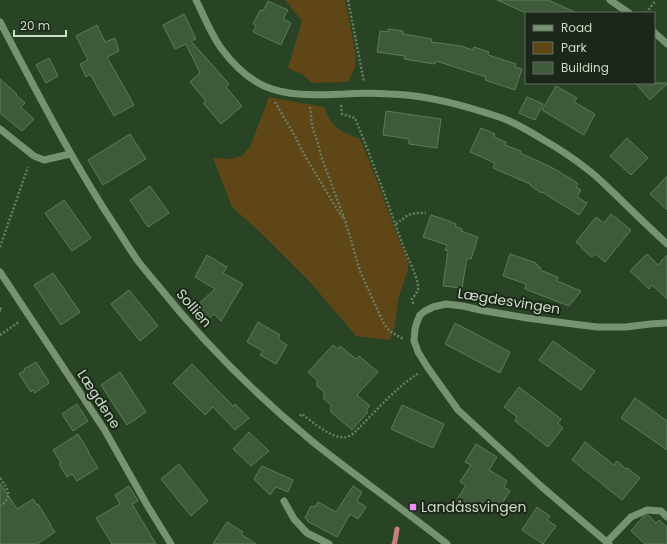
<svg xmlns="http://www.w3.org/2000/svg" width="667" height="544" font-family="Poppins,sans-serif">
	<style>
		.green { fill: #5e4616 }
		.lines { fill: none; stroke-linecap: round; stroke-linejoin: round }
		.stream { stroke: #c3817c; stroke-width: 5 }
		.building { fill: #3e5b39; stroke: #5d7b58 }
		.path { stroke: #677e63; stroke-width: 2.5; stroke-dasharray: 2 2; stroke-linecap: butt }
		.minor { stroke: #769270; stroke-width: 7 }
		.poi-dot { fill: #ea8dfd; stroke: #1b2718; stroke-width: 1.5 }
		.labels { text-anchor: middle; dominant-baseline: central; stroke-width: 4; stroke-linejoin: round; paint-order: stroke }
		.street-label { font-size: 14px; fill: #cbdcc8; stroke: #1b2718 }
		.poi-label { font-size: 14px; fill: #cbdcc8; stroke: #1b2718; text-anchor: start }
	</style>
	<rect width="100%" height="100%" fill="#294424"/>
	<!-- green -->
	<g class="green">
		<path d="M285,0H345L356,55L355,67L348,82L312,83L303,75L288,68L302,21Z"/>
		<path d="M269,97L324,107C325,111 327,114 329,118C337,131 347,134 360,139L368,158L408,263V270L398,299L395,326L390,340L356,336L310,282L260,232L232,207L213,158L230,159L242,156L250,147Z"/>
	</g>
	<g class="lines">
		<!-- stream -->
		<path class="stream" d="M394,544L395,541L397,529"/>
	</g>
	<!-- building -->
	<g class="building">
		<path d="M497,0H548L577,13H526Z"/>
		<path d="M268,1L288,10L283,19L291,23L281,45L253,32L256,26L253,24L260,10L263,11Z"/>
		<path d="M184,14L196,39L191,41L229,84L226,87L242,106L221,124L203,103L206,101L190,82L200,73L186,44L175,49L163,25Z"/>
		<path d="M97,25L105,42L115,38L119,51L107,57L134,105L114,116L90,74L86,77L80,64L88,60L76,36Z"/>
		<path d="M388,29L403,31V34L432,39L431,42L461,46L473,50L474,47L489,52L488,55L516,64L515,67L522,69L515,90L485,80L486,77L436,61L435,64L404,59L405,56L377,52L380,31L388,32Z"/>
		<path d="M49,58L58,76L46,83L36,65Z"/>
		<path d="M0,79L17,94L16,95L25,103L21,107L34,119L22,131L0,113Z"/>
		<path d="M635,83H667V84L650,100Z"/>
		<path d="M556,86L577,98L574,102L595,114L584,135L542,110Z"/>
		<path d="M527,97L543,104L535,120L519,113Z"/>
		<path d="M386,111L441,119L437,148L409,144V139L383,135Z"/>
		<path d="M481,128L495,134L494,137L506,142L505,145L521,151L520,153L551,167L576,182L578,184L576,187L581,190L577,197L587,203L579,215L542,192L541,193L530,185V184L493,168L495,163L470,152Z"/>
		<path d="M130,134L146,159L103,185L88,160Z"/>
		<path d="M627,138L648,158L631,175L610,156Z"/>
		<path d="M667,176V210L650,194Z"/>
		<path d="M150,186L169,213L148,227L130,200Z"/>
		<path d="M64,200L91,238L72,251L45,213Z"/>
		<path d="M611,214L631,230L605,262L595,254L592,257L581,248L582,247L576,242L596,217L604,223Z"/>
		<path d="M431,215L443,219L456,224L455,226L462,229L461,231L478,237L471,259L467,258L462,288L443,286L448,251L445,250L447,245L423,237Z"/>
		<path d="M510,254L536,263V264L538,265V267L541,268L540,270L558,277L557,281L581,291L569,306L525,289L526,284L503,276Z"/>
		<path d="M647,254L658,265L667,255V299L652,285L649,289L630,271Z"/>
		<path d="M207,255L227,267L223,273L243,284L221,321L214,314L206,321L194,308L215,289L195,277Z"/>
		<path d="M53,273L80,312L61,325L34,285Z"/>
		<path d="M129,290L158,326L140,341L111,304Z"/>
		<path d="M258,322L280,335L278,339L287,345L276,364L260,355L263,351L247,342Z"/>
		<path d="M455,323L510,352L500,373L445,344Z"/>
		<path d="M553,341L595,371L581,390L539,360Z"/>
		<path d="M333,345L338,349L340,346L356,359L359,356L378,372L357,395L370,406L366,410L368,412L352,430L331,412V405L324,399V392L317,386V380L308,372Z"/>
		<path d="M36,362L48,380V381L49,383L35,393L33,390L31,392L19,374L25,370L24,369Z"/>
		<path d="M192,364L233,406L235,404L249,418L235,430L213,407L205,415L173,383Z"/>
		<path d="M120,372L146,412L127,425L101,385Z"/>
		<path d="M519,387L561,419L558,423L563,428L548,447L515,421L517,417L504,407Z"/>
		<path d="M635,398L667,421V450L621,418Z"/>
		<path d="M77,404L88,421L73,431L62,414Z"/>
		<path d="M402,405L444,424L433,448L391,429Z"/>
		<path d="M249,432L269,451L251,466L233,449Z"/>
		<path d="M78,434L89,452H88L98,468L77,481L72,474L67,477L59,464L61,463L53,450Z"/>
		<path d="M585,442L614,465L617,461L626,469L627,468L640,478L622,500L572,460Z"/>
		<path d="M476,444L497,457L489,470L507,481L504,487L510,491L497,511L482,502L475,512L456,501L466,485L460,482L471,465L465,462Z"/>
		<path d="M179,464L208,501L191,516L161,479Z"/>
		<path d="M262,466L293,480L288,492L276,487L270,495L254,479Z"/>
		<path d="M0,483L17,509L33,499L37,505L38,504L51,525H50L55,532L37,544H0Z"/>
		<path d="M129,486L138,501L132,504L156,544H112L96,518L120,504L115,495Z"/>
		<path d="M353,486L362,492L357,501L366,507L358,519L350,514L337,537L307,521L308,520L305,518L311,506L315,507L318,502L336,512Z"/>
		<path d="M537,507L550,516L547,520L556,526L543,544L522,530Z"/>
		<path d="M648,515L656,523L659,520L667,527V544H645L631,531L643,517Z"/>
		<path d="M227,522L243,532L241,534L256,544H213Z"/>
	</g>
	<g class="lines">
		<!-- path -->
		<g class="path">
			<path d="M348,0L364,82"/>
			<path d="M646,13L656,0"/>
			<path d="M275,102L296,138L302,151L340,214L344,218"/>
			<path d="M341,105L342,114L355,118C373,162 389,207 405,251C409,261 417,276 418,286C419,291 415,295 412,299L414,306"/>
			<path d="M310,107L312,125L314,132L318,143L321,156L345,220L360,271L383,322L387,328L391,332L403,339"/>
			<path d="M396,224L408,215L416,213H426"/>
			<path d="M0,247L28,167"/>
			<path d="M0,308L2,310L0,311"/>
			<path d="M0,335L19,322"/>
			<path d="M300,416L302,414C313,422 332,440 347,437C350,436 353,434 355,432C375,412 395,388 419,373"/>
			<path d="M0,478C8,490 14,496 0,506"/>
		</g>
		<!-- minor -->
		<g class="minor">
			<path d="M196,0C204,16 211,34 221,48C232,63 247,78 264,86C289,97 318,95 344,94C360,93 375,93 390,94C428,95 466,106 502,118C516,123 529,131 542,139C558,148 573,158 587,169C598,177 607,187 617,196C633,212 650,228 667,244"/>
			<path d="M610,0L629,13"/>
			<path d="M0,22C37,92 73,163 117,229C124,240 131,251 138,261C144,269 150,276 156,283C202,341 256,395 313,442C357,477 403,509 447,544"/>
			<path d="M654,32L667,44"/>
			<path d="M0,129L34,156L44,160L70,154"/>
			<path d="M0,272L104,429L147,505L171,544"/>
			<path d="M284,501L294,519L307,533L329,544"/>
			<path d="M607,542L631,517L647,510L661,511L667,517"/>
			<path d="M609,544L542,487L458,410L428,368L418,352L416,346L414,341L415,329L417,322L420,315L425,311L433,307L446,304L463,306L480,310L527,318L573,324L597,327H626L650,324L667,323"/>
		</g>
	</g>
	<!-- markers -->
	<rect class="poi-dot" x="409" y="503" width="8" height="8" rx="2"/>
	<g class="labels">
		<!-- street labels -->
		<g class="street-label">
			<text transform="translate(509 301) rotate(9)">Lægdesvingen</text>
			<text transform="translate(194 308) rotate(49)">Sollien</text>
			<text transform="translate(99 399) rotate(57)">Lægdene</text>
		</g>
		<!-- poi labels -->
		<g class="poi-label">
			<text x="421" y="507">Landåssvingen</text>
		</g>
	</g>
	<!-- legend -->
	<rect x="525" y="12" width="130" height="72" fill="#1b2718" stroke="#616f5e"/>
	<rect x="533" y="25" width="20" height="6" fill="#769270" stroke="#616f5e"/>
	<text x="561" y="32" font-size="12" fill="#cbdcc8">Road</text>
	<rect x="533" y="42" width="20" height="12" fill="#5e4616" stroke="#616f5e"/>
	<text x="561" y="52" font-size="12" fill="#cbdcc8">Park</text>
	<rect x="533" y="62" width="20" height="12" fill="#3e5b39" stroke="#616f5e"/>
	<text x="561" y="72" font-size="12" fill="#cbdcc8">Building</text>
	<!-- scale -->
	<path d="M14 30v6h52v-6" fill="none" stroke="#cbdcc8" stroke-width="2"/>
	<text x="20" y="30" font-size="12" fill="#cbdcc8" stroke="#1b2718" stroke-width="3" paint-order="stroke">20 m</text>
</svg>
